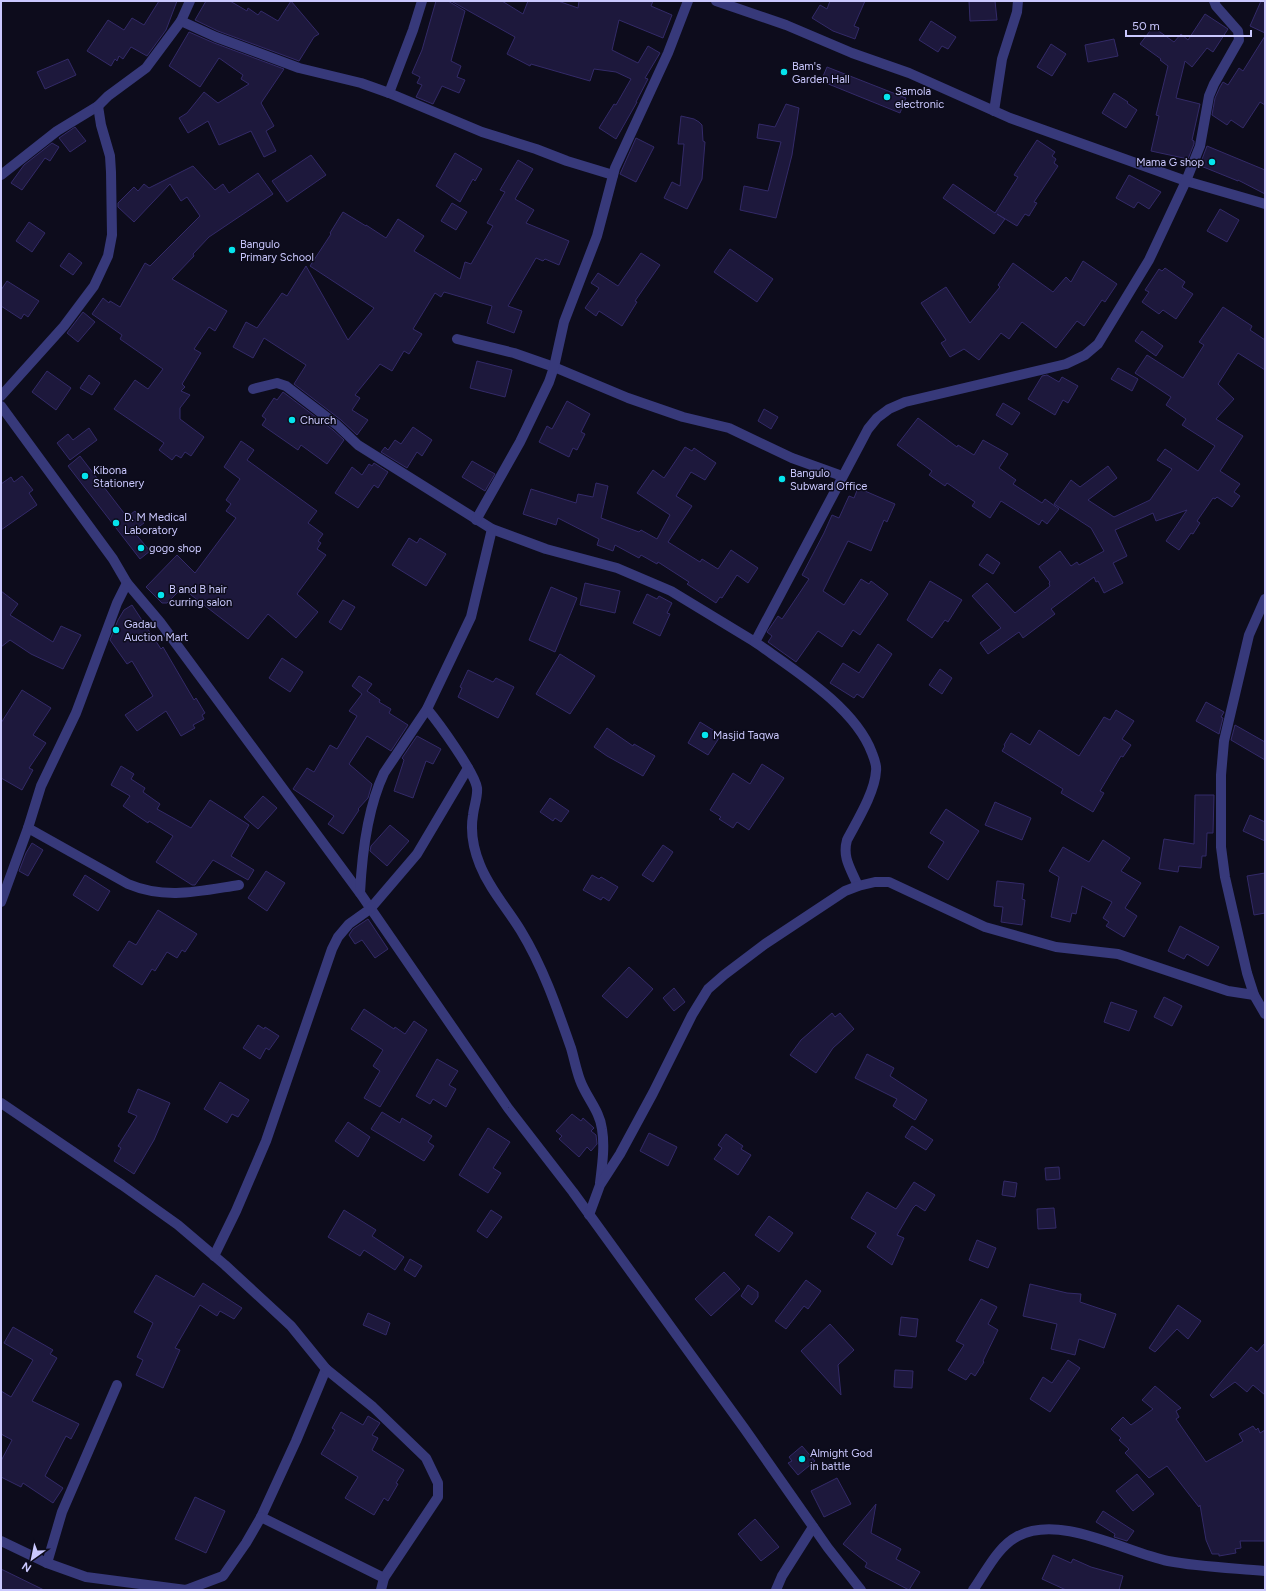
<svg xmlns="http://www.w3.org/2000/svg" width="1266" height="1591" font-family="Figtree,sans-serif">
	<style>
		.building { fill: #1d183c; stroke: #332a68 }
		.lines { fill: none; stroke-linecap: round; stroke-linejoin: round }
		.minor { stroke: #37397a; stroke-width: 10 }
		.poi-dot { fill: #05e4ed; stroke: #0d0c1c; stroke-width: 1.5 }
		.labels { text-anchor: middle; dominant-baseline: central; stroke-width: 3; stroke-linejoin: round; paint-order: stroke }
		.poi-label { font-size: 11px; fill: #cac8fe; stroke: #0d0c1c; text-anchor: start }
	</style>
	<rect width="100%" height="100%" fill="#0d0c1c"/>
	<!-- building -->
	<g class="building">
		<path d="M159,1H177L166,30L147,56L131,47L123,59L119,56L117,61L115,59L111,66L87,51L108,20L124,30L132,18L144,25Z"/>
		<path d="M206,1H230L247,11L248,8L258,15L261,11L278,21L291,1L319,34L314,37L299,61L218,31L195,20Z"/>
		<path d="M436,1H448L465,11L451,61L461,66L457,77L465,80L459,93L442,86L433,104L416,97L422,85L417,83L420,77L412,73L422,50Z"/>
		<path d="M451,1H502L523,14L528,1H558L578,8L579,1H653L651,6L672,15L663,38L619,20L612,50L638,63L648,46L660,53L645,78L648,79L636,102H637L616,139L599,128L614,104L616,105L631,79L616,72L594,69L590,81L531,64L530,66L507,54L515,37Z"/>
		<path d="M830,1H865L854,26L859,28L855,39L833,31L812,18L820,5L827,9Z"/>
		<path d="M969,1H995L997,20L970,21Z"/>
		<path d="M1261,1H1265V33L1250,26Z"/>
		<path d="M1205,14L1228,29L1213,52L1207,48L1192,67L1185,61L1176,98L1200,104L1192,140L1194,141V144L1188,159L1151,151L1159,116L1156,115L1168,66L1160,60L1161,59L1140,44L1153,27L1174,42L1181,34L1188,40Z"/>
		<path d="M931,21L956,37L948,49L942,46L938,52L919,40Z"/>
		<path d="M189,32L214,43L284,69L261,103L274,126L266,131L276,151L264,157L251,131L219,145L208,121L188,133L179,118L187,113L204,92L218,103L249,84L241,79L243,75L219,58L200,87L169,66Z"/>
		<path d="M1265,36V105L1260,102L1243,128L1231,120L1227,125L1212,115L1215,98L1220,87L1223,82L1228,85L1239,68L1243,71Z"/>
		<path d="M1114,39L1118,56L1088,62L1085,45Z"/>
		<path d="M1051,44L1066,54L1052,76L1037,67Z"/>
		<path d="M68,59L76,75L45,89L37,72Z"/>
		<path d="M827,67L906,98L900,113L821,81Z"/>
		<path d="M1114,93L1128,102L1127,103L1137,110L1126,128L1102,113Z"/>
		<path d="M786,104L799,108L792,155L776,218L740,210L744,186L768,191L781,142L757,138L759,124L775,127Z"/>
		<path d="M681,116L694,119L699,122L702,125L703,141L705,142L702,179L687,209L664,198L672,182L680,186L684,144H678Z"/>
		<path d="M75,127L86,141L70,152L59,138Z"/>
		<path d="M636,138L654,147L636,182L620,174Z"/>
		<path d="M1037,140L1055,152L1052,156L1056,159L1054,163L1058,166L1034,202L1037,203L1029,216L1025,214L1017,226L997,214L1005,219L994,234L943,198L953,184L995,213L1018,177L1014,175Z"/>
		<path d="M52,143L59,147L50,161L45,158L22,190L11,183L24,165Z"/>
		<path d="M1207,146L1265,170V194L1238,180V181L1201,166L1202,162H1201Z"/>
		<path d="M455,153L482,169L475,181L473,179L460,202L436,186Z"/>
		<path d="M311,155L326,175L287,202L272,181Z"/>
		<path d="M518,160L533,169L515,199L534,210L526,223L569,241L559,265L545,259L543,261L536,258L508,306L522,311L514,333L487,323L492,306L444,292L441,297L435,293L413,329L422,334L409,354L404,351L392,371L380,364L355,395L360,398L352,410L368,420L357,435L341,420L294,384L306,365L264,338L253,358L233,347L246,322L257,328L282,293L287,296L306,266L348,340L374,308L310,266L331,234L330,233L343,212L366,226V225L386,238L398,219L424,236L414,251L460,279L465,262L471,264L493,226L487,223L505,192L500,190Z"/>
		<path d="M193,166L215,190L223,184L229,193L258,173L273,194L209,237L193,254L194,256L172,279L227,311L215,331L209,327L194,349L201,353L182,384L185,387L181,391L190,395L180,408V419L204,437L191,456L185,452L181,458L176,455L172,460L159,450L164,443L114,409L135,380L148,389L163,369L120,339L122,335L92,314L103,298L109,303L110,301L120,307L145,263L150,266L200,216L187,197L181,201L170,184L134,222L118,207V203L134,187L138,191L144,184L149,188Z"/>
		<path d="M1129,175L1161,192L1149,209L1138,202L1134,208L1116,198Z"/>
		<path d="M452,203L467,212L456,230L441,221Z"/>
		<path d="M1220,209L1239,220L1227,242L1207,231Z"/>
		<path d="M29,222L45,233L32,252L16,241Z"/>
		<path d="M730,249L773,279L757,302L714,272Z"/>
		<path d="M69,253L82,263L73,275L60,266Z"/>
		<path d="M641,253L660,265L635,301L637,302L622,326L599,311L596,316L585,308L599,288L591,283L598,273L618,286Z"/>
		<path d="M1083,261L1117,284L1105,302L1102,300L1084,326L1077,321L1056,348L1022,322L1009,339L1001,333L979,360L964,349L950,357L941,343L946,340L921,303L946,287L970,323L1000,287L998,285L1013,263L1053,292L1066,277L1071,282Z"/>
		<path d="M1165,268L1185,282L1182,287L1193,294L1176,319L1163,310L1159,314L1142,302L1149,292L1145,290L1159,269L1162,271Z"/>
		<path d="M7,281L39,301L28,317L24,314L21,319L1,306V290Z"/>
		<path d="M1223,307L1252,326L1250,330L1265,340V370L1238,353L1218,384L1234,399L1216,419L1243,436L1220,471L1240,484L1234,492L1240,496L1232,507L1217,497L1215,499L1213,498L1197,521L1200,523L1193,534L1191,533L1179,550L1166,541L1187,510L1156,521L1153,513L1115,530L1127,556L1113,563L1123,583L1104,593L1098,581L1096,582L1094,577L1051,609L1055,614L1023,638L1019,632L988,654L980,643L1001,628L972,596L987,583L1015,613L1050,586L1049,583L1050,582L1039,567L1060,551L1071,566L1077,562L1079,565L1104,551L1091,528L1054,504L1071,480L1080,487L1108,466L1117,478L1088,500L1114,517L1150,500L1172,469L1157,460L1165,449L1198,471L1215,446L1182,425L1186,419L1166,405L1171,397L1135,373L1147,355L1183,378L1204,345L1199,342Z"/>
		<path d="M83,312L95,322L78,342L67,333Z"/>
		<path d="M1142,331L1163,346L1156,356L1135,341Z"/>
		<path d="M477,361L512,370L505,397L470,388Z"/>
		<path d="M1118,368L1138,379L1132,391L1111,379Z"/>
		<path d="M47,371L71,388L56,410L32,392Z"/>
		<path d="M89,375L100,383L92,395L80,388Z"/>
		<path d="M1047,375L1059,382L1062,377L1078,386L1068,403L1063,400L1055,415L1028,399L1042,376Z"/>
		<path d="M283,392L333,430L344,440L327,464L301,445L298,450L262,425L266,419L262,416L274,398L277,400Z"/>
		<path d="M567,401L590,414L581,432L585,434L577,450L573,448L569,457L539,442L547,426L552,429Z"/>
		<path d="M1003,403L1020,413L1012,425L996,415Z"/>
		<path d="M764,409L778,417L771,429L758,421Z"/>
		<path d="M918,418L957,447L958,445L974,455L983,440L1008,454L999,468L1016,480L1013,484L1042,503L1045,499L1059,509L1047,524L1042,520L1039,525L1001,501L990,518L972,506L975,502L947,483L945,486L929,475L932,471L897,445Z"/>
		<path d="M413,427L432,440L422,456L417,452L407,468L381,452L385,447L388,450L395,440L401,444Z"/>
		<path d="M89,428L97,440L70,460L57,443L68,434L73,440Z"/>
		<path d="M241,441L254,450L247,460L317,511L308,523L323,534L318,541L321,543L317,549L326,555L297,594L318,612L296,638L268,614L248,639L182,588L167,603H162L146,587L177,555L195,573L236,518L226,511L231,504L226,500L240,479L224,467Z"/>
		<path d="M685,447L692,451L694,448L716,463L705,480L691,472L676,496L692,506L668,542L700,562L702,559L718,569L731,550L758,568L748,583L737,575L722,598L720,597L716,603L687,584L689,582L658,562L657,564L641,555L639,558L615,545L613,551L597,545L599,539L558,518L556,525L523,514L531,489L576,503L578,494L593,497L596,483L608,486L601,518L639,532L641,530L657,539L670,515L637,493L653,470L664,478Z"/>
		<path d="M80,456L127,517L135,511L144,523L133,531L150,551L140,559L68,466Z"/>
		<path d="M472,461L495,474L485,491L462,477Z"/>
		<path d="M374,463L388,472L378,488L374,485L358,508L335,493L352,467L362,475L369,464L372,466Z"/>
		<path d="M22,476L33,490L29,493L37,505L1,530V484L11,477L14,482Z"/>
		<path d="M858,488L895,504L887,522L884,520L871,551L848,541L823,591L844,605L861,579L869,584L871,581L888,594L860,635L853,630L842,647L818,631L796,662L768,642L772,636L767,632L778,616L782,619L809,579L802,575L824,533L832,515L839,518L849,496L854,498Z"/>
		<path d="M409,538L417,543L420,538L446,554L426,586L392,565Z"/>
		<path d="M987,554L1000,563L993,574L979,565Z"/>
		<path d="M930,581L962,600L948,622L945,620L932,638L907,620Z"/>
		<path d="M585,583L620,591L615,613L580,605Z"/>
		<path d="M551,587L577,598L555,652L529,640Z"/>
		<path d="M1,591L18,604L10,615L53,642L61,626L81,635L63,669L31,654L10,640L1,647Z"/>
		<path d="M647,594L657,599L659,596L672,603L667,613L670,614L660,636L633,623Z"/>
		<path d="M343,600L355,607L341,630L329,622Z"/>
		<path d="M132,605L161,649L163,647L194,700L196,698L205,713L202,715L204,719L193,725L195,728L181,736L166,711L137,731L125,715L153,696L132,661L127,664L110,640L118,620L124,610Z"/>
		<path d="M878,644L892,654L863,698L857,694L854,698L830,683L843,663L859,673Z"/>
		<path d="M560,654L595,676L570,714L536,694Z"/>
		<path d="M282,658L303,672L290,692L269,678Z"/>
		<path d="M940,669L952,678L942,694L929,685Z"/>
		<path d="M468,670L493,682L496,678L514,687L498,718L458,697L462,688L460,687Z"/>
		<path d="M359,676L372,684L367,691L380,700L379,702L391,709L389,713L408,725L391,751L367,736L349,764L372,784L368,798L358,809L359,810L343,834L328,824L334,816L293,789L307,768L314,772L330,745L337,749L357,716L349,711L362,694L352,686Z"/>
		<path d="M22,690L51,708L33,735L46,743L29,768L33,770L22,790L1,778V723Z"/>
		<path d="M1206,702L1224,712L1221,717L1223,718L1219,734L1196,721Z"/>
		<path d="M1116,710L1134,721L1122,739L1131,745L1123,757L1121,756L1100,791L1104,793L1093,812L1061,793L1063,789L1002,751L1005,746L1004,745L1011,733L1030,745L1039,730L1079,756L1104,717L1110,720Z"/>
		<path d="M700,722L721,735L708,755L688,743Z"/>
		<path d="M1235,725L1265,742V760L1231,740Z"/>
		<path d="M607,728L633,746L634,744L655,756L643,776L607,756L594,747Z"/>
		<path d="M417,736L441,749L433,764L426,761L413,798L394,791L404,760L402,758Z"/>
		<path d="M762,764L784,778L749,830L737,822L733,828L719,819L721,817L710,810L733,773L750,784Z"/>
		<path d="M121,766L134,774L131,779L145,788L143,792L160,804L157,809L191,828L210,800L249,825L231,856L254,870L248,880L213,860L195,885H192L156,862L173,836L149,821L148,823L123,806L130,796L111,785Z"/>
		<path d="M1195,795H1214L1213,833H1207L1206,856H1202L1201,868L1179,866L1178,872L1159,869L1164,839L1194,844Z"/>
		<path d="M263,796L277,808L258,829L244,817Z"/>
		<path d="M550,798L569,811L561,822L555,818L553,821L540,812Z"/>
		<path d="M995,802L1031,818L1022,840L985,825Z"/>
		<path d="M946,809L979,831L948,880L928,867L944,842L930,833Z"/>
		<path d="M1250,815L1265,822V841L1243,831Z"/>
		<path d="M390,825L409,841L387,866L370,851L371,846Z"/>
		<path d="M1103,840L1130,858L1121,871L1141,883L1125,908L1137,916L1124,937L1106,926L1109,922L1103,918L1112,902L1082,886L1076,914L1072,913L1070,922L1051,917L1059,877L1049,871L1063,847L1089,862Z"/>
		<path d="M32,843L43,850L28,876L19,871L26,853Z"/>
		<path d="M663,845L673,852L653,882L642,875Z"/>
		<path d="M266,871L285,883L267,911L248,898Z"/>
		<path d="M1265,873V913L1254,915L1247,876Z"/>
		<path d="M85,875L110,891L98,911L73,895Z"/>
		<path d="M592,875L599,879L601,877L618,887L609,901L603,897L601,900L583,890Z"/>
		<path d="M997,881L1024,884L1022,899L1025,900L1022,925L1001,922L1003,907L994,906Z"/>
		<path d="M158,910L197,934L185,952L182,950L177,958L167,952L155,971L152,969L142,985L113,966L129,941L136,945Z"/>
		<path d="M368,919L388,949L375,958L362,940L355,944L349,935L353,929Z"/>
		<path d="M1180,926L1219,947L1208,966L1187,954L1184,959L1168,951Z"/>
		<path d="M629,967L653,989L627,1018L602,996Z"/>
		<path d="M674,988L685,1002L674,1011L663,998Z"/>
		<path d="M1164,997L1182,1006L1172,1026L1154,1017Z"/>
		<path d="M1111,1002L1137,1011L1129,1031L1104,1022Z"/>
		<path d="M364,1009L394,1029L395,1027L405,1034L414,1021L427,1030L380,1107L364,1098L380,1071L373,1066L383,1050L351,1029Z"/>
		<path d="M832,1013L835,1017L840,1013L854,1029L833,1048L816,1073L790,1055L801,1040Z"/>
		<path d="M258,1025L264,1029L265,1027L279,1036L269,1050L266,1048L260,1059L243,1048Z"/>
		<path d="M867,1054L894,1068L890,1076L927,1100L915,1120L893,1106L897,1099L855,1078Z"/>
		<path d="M437,1059L458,1071L449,1085L456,1089L446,1107L433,1099L430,1104L416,1096Z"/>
		<path d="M220,1082L249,1100L238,1117L232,1114L227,1123L204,1109Z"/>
		<path d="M138,1089L170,1103L154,1140L134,1174L114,1161L121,1148L118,1146L137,1116L128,1112Z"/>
		<path d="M382,1112L400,1123L402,1118L432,1136L428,1142L434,1146L424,1161L371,1129Z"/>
		<path d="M572,1114L581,1121L583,1118L594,1128L591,1131L596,1135L597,1144L591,1151L587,1147L579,1157L559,1139L562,1136L556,1131Z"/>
		<path d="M348,1122L370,1137L358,1157L335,1141Z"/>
		<path d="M912,1126L933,1140L926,1150L905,1137Z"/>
		<path d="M488,1128L510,1142L493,1168L501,1173L488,1193L459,1175Z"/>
		<path d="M649,1133L677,1147L668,1166L640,1151Z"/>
		<path d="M726,1134L743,1146L741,1149L751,1155L738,1175L714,1159L722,1148L718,1145Z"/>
		<path d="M1059,1167L1060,1179L1046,1180L1045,1168Z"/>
		<path d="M1004,1181L1017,1183L1015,1197L1002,1195Z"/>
		<path d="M914,1182L935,1195L925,1211L916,1205L913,1208L897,1235L904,1238L892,1265L867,1247L876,1233L851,1218L867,1192L896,1209Z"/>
		<path d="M1054,1208L1056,1228L1038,1229L1037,1209Z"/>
		<path d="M344,1210L376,1230L372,1236L404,1257L395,1270L364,1250L360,1256L328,1237Z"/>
		<path d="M491,1210L502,1217L487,1238L477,1231Z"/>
		<path d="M769,1216L793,1233L779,1252L755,1235Z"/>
		<path d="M977,1240L996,1248L988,1268L969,1260Z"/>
		<path d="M410,1259L422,1266L415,1277L404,1270Z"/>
		<path d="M724,1272L740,1289L711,1316L695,1299Z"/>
		<path d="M156,1275L194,1297L203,1283L242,1308L234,1319L220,1311L217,1316L200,1305L175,1348L180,1350L163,1388L136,1375L143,1360L137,1357L153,1323L134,1312Z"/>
		<path d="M806,1280L821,1291L808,1309L804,1306L786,1329L775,1321Z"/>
		<path d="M1030,1284L1067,1293L1081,1294L1080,1302L1116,1314L1104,1348L1079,1339L1075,1355L1051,1349L1057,1324L1023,1316Z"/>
		<path d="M748,1285L758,1292V1297L752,1305L741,1296Z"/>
		<path d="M981,1299L997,1307L988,1324L998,1330L983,1361L984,1362L975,1376L971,1373L966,1380L948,1370L964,1345L956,1341Z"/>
		<path d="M1178,1305L1201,1321L1188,1339L1177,1329L1155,1352L1149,1348Z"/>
		<path d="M368,1313L390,1323L386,1335L363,1325Z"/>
		<path d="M901,1317L918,1319L916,1337L899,1335Z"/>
		<path d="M830,1324L854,1350L838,1365L841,1395L801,1351Z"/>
		<path d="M13,1327L53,1350L50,1354L57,1358L32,1401L79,1424L71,1439L66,1436L45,1476L63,1488L53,1503L23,1483L21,1487L1,1477V1461L12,1440L1,1434V1391L11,1397L33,1360L4,1343Z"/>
		<path d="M1265,1343V1395L1253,1385L1247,1392L1235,1382L1213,1398L1210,1395L1251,1347L1257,1352Z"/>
		<path d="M1068,1360L1080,1368L1050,1412L1030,1399L1043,1377L1052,1383Z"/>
		<path d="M895,1370L913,1371L912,1388L894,1387Z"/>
		<path d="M1155,1386L1181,1408L1176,1411L1179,1417L1176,1419L1206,1462L1243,1441L1239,1434L1253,1426L1256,1430L1258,1428L1260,1433L1265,1430V1541H1240L1241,1548L1235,1549L1236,1553L1219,1556V1554H1212L1206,1540L1200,1505L1199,1507L1167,1466L1149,1478L1125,1453L1129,1449L1119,1440L1121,1438L1111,1429L1123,1417L1131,1425L1153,1409L1142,1400Z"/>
		<path d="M341,1412L363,1425L368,1416L380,1423L372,1435L378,1438L372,1450L404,1470L396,1483L398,1484L388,1501L384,1498L374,1515L345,1498L358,1477L321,1454L335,1430L332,1428Z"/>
		<path d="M802,1446L815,1461L798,1475L788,1463L792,1461L789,1457Z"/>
		<path d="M1137,1474L1154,1494L1133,1511L1116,1491Z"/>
		<path d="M837,1478L851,1504L824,1517L811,1491Z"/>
		<path d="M195,1497L225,1511L206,1553L175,1539Z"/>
		<path d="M876,1504L871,1533L901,1549L896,1559L920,1572L909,1590L865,1567L867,1563L843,1544Z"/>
		<path d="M1103,1511L1134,1531L1127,1541L1114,1537L1115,1534L1096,1522Z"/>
		<path d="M755,1519L779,1547L761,1561L738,1534Z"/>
		<path d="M1053,1555L1071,1563L1073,1559L1091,1567L1123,1576L1119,1590H1066L1042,1579Z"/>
		<path d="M1,1569L44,1590H1Z"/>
	</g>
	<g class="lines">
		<!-- minor -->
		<g class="minor">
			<path d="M716,1L786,25L852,53L909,73L1010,118L1186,181L1265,204"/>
			<path d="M181,21L190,1"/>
			<path d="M389,93L482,132L536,149L567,161L613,175"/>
			<path d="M994,111L1002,59L1017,12L1018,1"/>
			<path d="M1,175L57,131L98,106L108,96L146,68L181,21L216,37L299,68L361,83L389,93L413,30L422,1"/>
			<path d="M457,339L514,353L554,367L628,398L683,417L729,428L792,458L842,476"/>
			<path d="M253,389L277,383L286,386L337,425L358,445L492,529L546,549L617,568L671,591L755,642L868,429L877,418L889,409L905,402L1066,364L1085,355L1098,344L1149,260L1186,181L1200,146L1209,96L1214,84L1239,40L1238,31L1216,6L1214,1"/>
			<path d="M1,396L64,326L94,286L108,256L112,235L111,172L110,156L101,125L98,106"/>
			<path d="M1,406L113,559L127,583L160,622L360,893L508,1108L573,1192L744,1428L828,1548L861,1590"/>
			<path d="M476,520L520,442L549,382L554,367L564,322L597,236L615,168L668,53L688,1"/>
			<path d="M1265,599L1249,635L1224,741L1221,775V847L1225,877L1247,973L1254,995L1265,1014"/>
			<path d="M755,642C794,670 855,707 872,753C874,758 877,765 876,771C875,792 857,821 847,840C842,858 851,869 858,886"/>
			<path d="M427,709C438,722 475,773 477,788C478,796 474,806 473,815C470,833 473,848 480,865C490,890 507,908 521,931C543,967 557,1008 571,1048C574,1058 576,1069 580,1080C586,1097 600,1111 602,1129C605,1147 602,1166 600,1183"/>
			<path d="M28,828L128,884C166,900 200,891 239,885"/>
			<path d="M360,893C362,853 367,809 384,773L427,709L471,617L492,529"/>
			<path d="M1,902L28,828L41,786L76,713L117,603L127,583"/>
			<path d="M1,1103L122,1185L178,1225L225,1265L291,1326L326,1369L296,1441L261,1517L246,1543L223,1576L186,1590L86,1577L47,1563L1,1541"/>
			<path d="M589,1215L600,1185L620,1154L653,1093L692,1015L708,989L724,975L765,944L845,891L858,886L875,882H889L985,927L1056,947L1118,954L1228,991L1254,995"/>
			<path d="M214,1256L236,1211L266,1141L332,949L338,937L349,924L370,909L417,854L468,768"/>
			<path d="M326,1369L373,1407L426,1458L438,1483V1497L384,1578L381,1590"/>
			<path d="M261,1517L384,1578"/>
			<path d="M47,1563L62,1512L117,1385"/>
			<path d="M776,1590L782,1576L813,1527"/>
			<path d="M973,1590C986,1572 997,1547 1018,1536C1061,1514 1125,1552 1168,1561C1200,1567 1233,1568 1265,1571"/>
		</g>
	</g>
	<!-- markers -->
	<g class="poi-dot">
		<circle cx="784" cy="72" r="4"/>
		<circle cx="887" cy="97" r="4"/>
		<circle cx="1212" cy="162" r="4"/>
		<circle cx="232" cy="250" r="4"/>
		<circle cx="292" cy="420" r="4"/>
		<circle cx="85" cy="476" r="4"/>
		<circle cx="782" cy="479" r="4"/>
		<circle cx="116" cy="523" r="4"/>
		<circle cx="141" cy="548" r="4"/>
		<circle cx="161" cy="595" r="4"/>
		<circle cx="116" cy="630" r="4"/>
		<circle cx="705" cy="735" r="4"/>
		<circle cx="802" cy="1459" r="4"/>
	</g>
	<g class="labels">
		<!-- poi labels -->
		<g class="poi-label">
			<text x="792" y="66">Bam's<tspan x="792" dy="13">Garden Hall</tspan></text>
			<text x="895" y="91">Samola<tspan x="895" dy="13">electronic</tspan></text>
			<text x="1204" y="162" text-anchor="end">Mama G shop</text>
			<text x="240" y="244">Bangulo<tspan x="240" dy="13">Primary School</tspan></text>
			<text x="300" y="420">Church</text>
			<text x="93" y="470">Kibona<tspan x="93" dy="13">Stationery</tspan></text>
			<text x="790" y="473">Bangulo<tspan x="790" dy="13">Subward Office</tspan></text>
			<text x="124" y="517">D. M Medical<tspan x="124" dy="13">Laboratory</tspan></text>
			<text x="149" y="548">gogo shop</text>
			<text x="169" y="589">B and B hair<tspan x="169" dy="13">curring salon</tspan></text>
			<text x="124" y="624">Gadau<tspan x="124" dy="13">Auction Mart</tspan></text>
			<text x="713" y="735">Masjid Taqwa</text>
			<text x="810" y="1453">Almight God<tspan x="810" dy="13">in battle</tspan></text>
		</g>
	</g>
	<!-- border -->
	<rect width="1266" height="1591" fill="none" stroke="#cac8fe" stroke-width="4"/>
	<!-- north arrow -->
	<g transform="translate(32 1559) rotate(213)" stroke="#0d0c1c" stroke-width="3" paint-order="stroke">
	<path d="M0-3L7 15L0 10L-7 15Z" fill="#cac8fe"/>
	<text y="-6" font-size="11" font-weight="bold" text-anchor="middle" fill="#cac8fe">N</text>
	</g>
	<!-- scale -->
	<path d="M1126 30v6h125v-6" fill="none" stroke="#cac8fe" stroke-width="2"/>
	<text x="1132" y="30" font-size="12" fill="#cac8fe" stroke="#0d0c1c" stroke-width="3" paint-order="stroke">50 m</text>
</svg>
